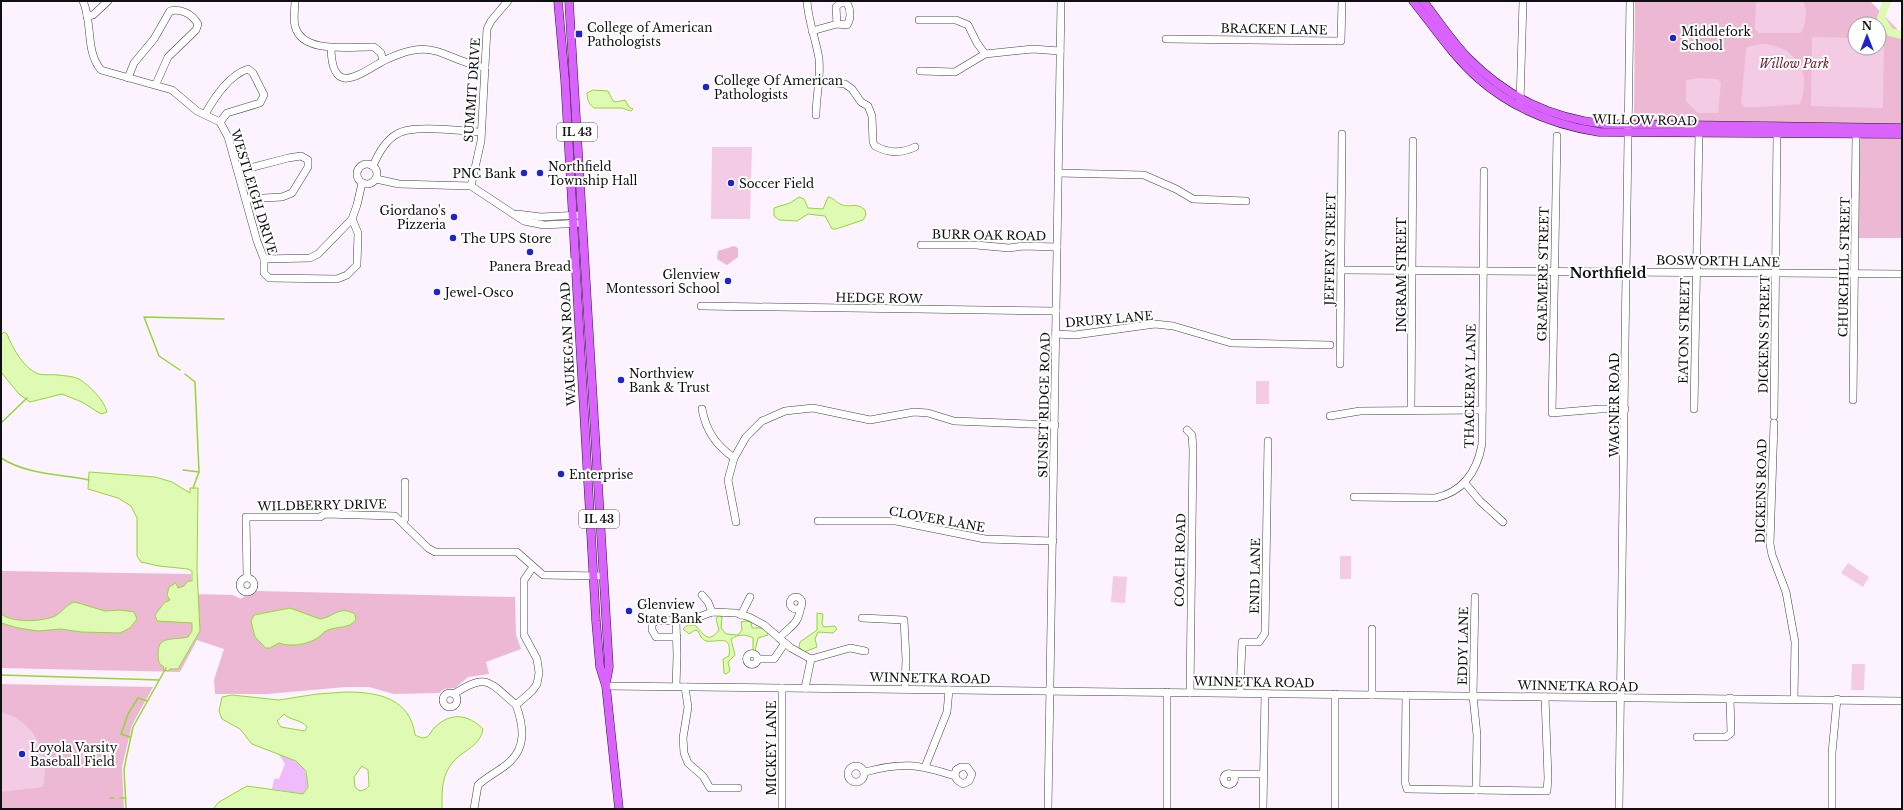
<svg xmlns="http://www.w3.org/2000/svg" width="1903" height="810" font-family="'Libre Baskerville',serif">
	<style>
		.green { fill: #edb8d3; fill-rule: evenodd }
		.sand { fill: #f0bbfe }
		.pitch { fill: #f3cbe5 }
		.water { fill: #dffab3; stroke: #95d635; fill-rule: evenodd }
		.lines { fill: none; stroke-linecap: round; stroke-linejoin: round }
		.stream { stroke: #95d635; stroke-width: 1.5 }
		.river { stroke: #dffab3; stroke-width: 8 }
		.minor-casing { stroke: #434343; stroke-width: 8 }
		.major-casing { stroke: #212121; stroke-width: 9 }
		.minor { stroke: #fff; stroke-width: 7 }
		.major { stroke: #da62ff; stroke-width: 8 }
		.poi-dot { fill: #1d25ca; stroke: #fff; stroke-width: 1.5 }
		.labels { text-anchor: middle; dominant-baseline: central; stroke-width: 4; stroke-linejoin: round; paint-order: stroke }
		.shield { fill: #fff; stroke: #585858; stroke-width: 1 }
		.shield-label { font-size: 11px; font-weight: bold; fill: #101010 }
		.poi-label { font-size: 12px; fill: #101010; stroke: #fff; text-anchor: start }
		.street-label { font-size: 12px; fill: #101010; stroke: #fff }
		.park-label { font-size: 12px; font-style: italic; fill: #6d1a2b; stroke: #fff }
		.quarter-label { font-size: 14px; font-weight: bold; fill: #101010; stroke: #fff }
	</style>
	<rect width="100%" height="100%" fill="#fdf2ff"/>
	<!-- green -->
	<g class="green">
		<path d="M1635,1H1870L1902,34V127L1634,121ZM1855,24H1879V48H1855Z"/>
		<path d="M1862,137H1902V238H1856L1859,141Z"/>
		<path d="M734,246L738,248V257L727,265L717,259L718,251Z"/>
		<path d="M1,571L191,574L192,594L233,595L241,599L246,595L257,591L515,597L516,635L521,649L486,662L489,674L468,677L455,688L444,689L439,693L394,694L369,687H346L267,694H215L214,680L224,649L197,640L180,672L1,668Z"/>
		<path d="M1,684L153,687L132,725L122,767L124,809H1Z"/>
	</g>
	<!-- sand -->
	<path class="sand" d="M278,753C296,761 308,764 308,787L303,794L272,789L274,779H279L285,764Z"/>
	<!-- pitch -->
	<g class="pitch">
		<path d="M1756,1H1803C1808,12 1806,23 1801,33H1759L1755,29Z"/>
		<path d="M1812,37L1855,38V48H1879V38L1884,39L1883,108L1811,106Z"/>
		<path d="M1761,44C1795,45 1813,72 1800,104L1763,107H1745L1741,103L1746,50L1747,47Z"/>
		<path d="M1699,78L1717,79L1721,83L1718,113H1698L1686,101V80Z"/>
		<path d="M712,147H752L750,219H711Z"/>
		<rect x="1256" y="381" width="13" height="23"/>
		<rect x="1340" y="556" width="11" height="23"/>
		<path d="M1848,563L1869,577L1863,587L1841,573Z"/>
		<path d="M1113,576L1127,577L1125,603L1111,602Z"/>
		<path d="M1852,664H1865L1864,690H1851Z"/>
		<path d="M1,712C35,721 50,754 43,787L1,792Z"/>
	</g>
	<!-- water -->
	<g class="water">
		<path d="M593,90L608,91L613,101L616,102L625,100L629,107L633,109L631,111L622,108H594C589,104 587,100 587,93Z"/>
		<path d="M799,197L804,199L808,208L823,209L828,197C834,198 835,202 840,204C850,209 855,201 865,210L866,215L863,220L836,229H832L825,216L808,214L797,221L779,220L774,216V208L790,203Z"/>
		<path d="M4,332L7,334C12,347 23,367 36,373C43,376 51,374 58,375C65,376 73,376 79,379C90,386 104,400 107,412L101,414L82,402L62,394L30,402L19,394L1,372V335Z"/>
		<path d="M89,472L155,477L172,482L190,493V488H198L197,570L200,631L178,669H170L168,671L163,669L164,667L159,663C154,634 169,641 188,637L192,631V623L157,621L155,615L164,603L170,600L167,595L169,587L176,583L178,588L184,586L188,581H192V571L188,569L159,566L141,562L137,556V518L131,506L118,498L88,489Z"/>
		<path d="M75,602L105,611L120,610L134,612L137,619L130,628L120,633L81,632L61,629L38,631L18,628L1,623V614C13,623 42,622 55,616C63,612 66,604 75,602Z"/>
		<path d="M290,608L320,619C334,617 339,605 355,614L356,620C348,629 339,626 328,630C323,632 320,637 316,639C305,645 290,647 279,643L270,648H266L255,637L251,621L254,615Z"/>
		<path d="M817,613L823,614L822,624L824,627L835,626L837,629L833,633L818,632L815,639L817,647L804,652L799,647L800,642L817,630Z"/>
		<path d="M719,615L722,617L721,628L726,634L738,635L742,630L741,622L746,621L751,622L752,628H763L767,632L768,635L758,638L755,651L753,650V638C746,634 738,634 731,639L735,655L728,662L730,671L726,674L724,673L723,659L729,656C732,633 719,643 706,641C702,640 700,635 698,631L695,630L689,634L683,629L688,625H695C703,633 708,645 719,630L716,619Z"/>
		<path d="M346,692C378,692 410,698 415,735C419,737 423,739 427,737C430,735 432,730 435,727C451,712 468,714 483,729C480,748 459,751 450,766C441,779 442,794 442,809H213L219,802L247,786L303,794L308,787L306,771L296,761L252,744L240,729L222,719L219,711L222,697L232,695L279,700L317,694ZM284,714C291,721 301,719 307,727L305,731L281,727L277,721ZM362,766L368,770L369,786L366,789L360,791L355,787L354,777Z"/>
	</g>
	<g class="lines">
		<!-- stream -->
		<g class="stream">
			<path d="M180,370L159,356L144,317L224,319"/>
			<path d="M185,374L195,382L199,472L193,488"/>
			<path d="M1,423L27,398"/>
			<path d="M1,458C28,475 59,474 89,480"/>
			<path d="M183,470L199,472"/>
			<path d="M1,675L159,680"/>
			<path d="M130,737L121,734L128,714L138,698L147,701"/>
			<path d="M110,798H114"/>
			<path d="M120,798H126"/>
			<path d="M126,809L124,769L133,727L166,668"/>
		</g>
		<!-- river -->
		<path class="river" d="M1887,1L1881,18L1890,32L1902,35"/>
		<defs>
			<g id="minor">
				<path d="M83,1C93,23 85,51 101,70L172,90L197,111L220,122L228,137L257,241L264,259V273L269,278L337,279L347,275L357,265L358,233L352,219L357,205L362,183"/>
				<path d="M295,1C295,8 293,19 295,26C302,55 352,46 374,47L381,53L383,61C435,36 437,57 485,68"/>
				<path d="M807,1C808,21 816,39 819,59C821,78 816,96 816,115"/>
				<path d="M87,16L93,15L108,1"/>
				<path d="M919,20H956L968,25L977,43L985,54"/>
				<path d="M812,31L837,24L847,25C851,19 851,10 847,3H840L836,7L837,24"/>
				<path d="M1166,39L1341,41L1342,1"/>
				<path d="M331,48C332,95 356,77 383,61"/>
				<path d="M920,71L955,72L985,54L1033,49L1060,51"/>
				<path d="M128,78L134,63L154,39L170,11C181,8 192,14 198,24L196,30L168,57L156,84"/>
				<path d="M820,81L845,84L852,89L861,102L868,106L872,116L873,142L875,146C889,153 900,154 915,147"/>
				<path d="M1520,103L1523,1"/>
				<path d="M205,114C215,97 229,75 248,69L253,73L264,95L260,103L227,113L220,122"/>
				<path d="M1557,136L1552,413L1600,409H1625"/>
				<circle cx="367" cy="174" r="10"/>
				<path d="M373,166C378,154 386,140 397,134C412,124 461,131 481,132"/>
				<path d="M238,171L288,158L301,156L308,160V167L292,193L282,197L246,199"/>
				<path d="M1058,173L1144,175L1176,189L1193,199L1246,201"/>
				<path d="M376,179L399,184L471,186L524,221L544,225L582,223"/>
				<path d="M471,186L481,141L487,29L491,21L508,1"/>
				<path d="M517,214L541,217L581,215"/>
				<path d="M921,245H976L1009,248L1023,246L1057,247"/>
				<path d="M264,259L310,258L318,254L352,219"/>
				<path d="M1341,270L1902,274"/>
				<path d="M701,306L1056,311"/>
				<path d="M1056,334L1075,335L1155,324L1173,326L1231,343L1330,345"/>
				<path d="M1340,364L1342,134"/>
				<path d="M1853,400L1856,134"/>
				<path d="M702,409C706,431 716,445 734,458"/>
				<path d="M1694,409L1699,133"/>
				<path d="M1411,410L1413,141"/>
				<path d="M1330,416L1360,411L1482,410"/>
				<path d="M1774,416L1777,133"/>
				<path d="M1774,423L1770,544L1772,555L1786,592L1795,642L1794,699"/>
				<path d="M1187,430L1192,435L1193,450L1190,693"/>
				<path d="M1465,483L1480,501L1503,522"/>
				<path d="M1354,497L1435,498C1463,492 1477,472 1482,444L1484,171"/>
				<path d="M818,521H896L985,539L1053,541"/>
				<path d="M402,522L405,519V482"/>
				<path d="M736,522L728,480L734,458L746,437L762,421L785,411L813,408L870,420L914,412L928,413L954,421L1055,425"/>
				<path d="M247,577L246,517H320L325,514L395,516L428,548L435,552H517L543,575L602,576"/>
				<circle cx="247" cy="585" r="7"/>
				<path d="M702,595L708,602L712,612"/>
				<path d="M1475,597L1473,696L1477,735L1476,790"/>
				<circle cx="796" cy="603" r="6"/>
				<path d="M741,615L750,597"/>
				<path d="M862,618L904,620L906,659L905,689"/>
				<path d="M677,637H656L652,630V624L656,621L691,620L712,612L736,613L749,617L764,625L791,648L811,659L850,648L865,651"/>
				<path d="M779,638C791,625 798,626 801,606"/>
				<circle cx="752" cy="659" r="5.5"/>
				<path d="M757,659H774L785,643"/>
				<path d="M606,686L1902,701"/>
				<path d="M676,686L677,656L676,621"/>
				<path d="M685,687L688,707L683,738L684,753L688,763L703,776L710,788H738"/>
				<path d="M782,688V809"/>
				<path d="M805,688L811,659"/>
				<circle cx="450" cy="700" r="7"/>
				<path d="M1240,693L1242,642H1259L1265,633L1268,441"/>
				<path d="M454,694C487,672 489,682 516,705L532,691L537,684L539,673L537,659L524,635V580L533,567"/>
				<path d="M1372,695V629"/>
				<path d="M1406,695L1405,782L1407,789L1547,791L1548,778L1545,697"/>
				<path d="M1697,737H1726L1731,733L1730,698"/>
				<circle cx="856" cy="774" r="8"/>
				<path d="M925,767L947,712L949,690"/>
				<path d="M865,772C903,762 918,764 955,776L957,780L963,784L969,781L972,774L967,767H961L956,770L955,776"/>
				<circle cx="1229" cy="779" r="5.5"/>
				<path d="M1233,774H1263"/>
				<path d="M474,809L478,785C487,777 497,772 506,765C527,749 524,727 516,705"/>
				<path d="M1048,809L1061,1"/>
				<path d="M1167,809V692"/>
				<path d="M1263,809L1265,693"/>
				<path d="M1335,809V694"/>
				<path d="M1619,809C1623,540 1625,270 1630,1"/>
				<path d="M1832,809V753L1837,699"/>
			</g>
			<g id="major">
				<path d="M558,1L565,80L596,621L600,667L606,686L619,809"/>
				<path d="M569,1L609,667L606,683"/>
				<path d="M1413,1C1434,27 1453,56 1478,78C1512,108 1554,125 1599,132L1902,134"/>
				<path d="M1423,1C1438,20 1452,42 1469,59C1507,97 1550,118 1604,124L1902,128"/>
			</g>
		</defs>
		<!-- minor casing -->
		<use href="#minor" class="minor-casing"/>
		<!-- major casing -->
		<use href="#major" class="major-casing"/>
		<!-- minor -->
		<use href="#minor" class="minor"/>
		<!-- major -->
		<use href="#major" class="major"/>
	</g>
	<!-- markers -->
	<g class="poi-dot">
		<rect x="575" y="30" width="8" height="8" rx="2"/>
		<circle cx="1673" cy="38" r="4"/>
		<circle cx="706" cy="87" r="4"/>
		<circle cx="524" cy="173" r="4"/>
		<circle cx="540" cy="173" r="4"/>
		<circle cx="731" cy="183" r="4"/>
		<circle cx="454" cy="217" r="4"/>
		<circle cx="453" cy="238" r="4"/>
		<circle cx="530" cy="252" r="4"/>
		<circle cx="728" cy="281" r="4"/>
		<circle cx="437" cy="292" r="4"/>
		<circle cx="621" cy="380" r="4"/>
		<circle cx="561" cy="474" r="4"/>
		<circle cx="629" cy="611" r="4"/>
		<circle cx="22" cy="754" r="4"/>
	</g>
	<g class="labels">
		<!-- shield labels -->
		<g class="shield">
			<rect x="557" y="123" width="40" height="18" rx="3"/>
			<rect x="579" y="510" width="40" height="18" rx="3"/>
		</g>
		<g class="shield-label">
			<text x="577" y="132">IL 43</text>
			<text x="599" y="519">IL 43</text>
		</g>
		<!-- poi labels -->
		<g class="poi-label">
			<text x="587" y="27">College of American<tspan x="587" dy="14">Pathologists</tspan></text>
			<text x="1681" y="31">Middlefork<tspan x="1681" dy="14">School</tspan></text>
			<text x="714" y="80">College Of American<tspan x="714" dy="14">Pathologists</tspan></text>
			<text x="548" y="166">Northfield<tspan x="548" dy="14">Township Hall</tspan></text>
			<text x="516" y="173" text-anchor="end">PNC Bank</text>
			<text x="739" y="183">Soccer Field</text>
			<text x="446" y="210" text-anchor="end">Giordano's<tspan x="446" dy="14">Pizzeria</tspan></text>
			<text x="461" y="238">The UPS Store</text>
			<text x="530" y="266" text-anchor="middle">Panera Bread</text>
			<text x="720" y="274" text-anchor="end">Glenview<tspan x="720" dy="14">Montessori School</tspan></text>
			<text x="445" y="292">Jewel-Osco</text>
			<text x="629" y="373">Northview<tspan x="629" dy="14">Bank &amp; Trust</tspan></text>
			<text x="569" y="474">Enterprise</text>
			<text x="637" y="604">Glenview<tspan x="637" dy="14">State Bank</tspan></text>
			<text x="30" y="747">Loyola Varsity<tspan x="30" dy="14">Baseball Field</tspan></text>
		</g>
		<!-- street labels -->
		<g class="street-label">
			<text transform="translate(1274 29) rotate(1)">BRACKEN LANE</text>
			<text transform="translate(472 90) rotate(-86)">SUMMIT DRIVE</text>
			<text transform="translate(1645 120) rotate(1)">WILLOW ROAD</text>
			<text transform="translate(254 192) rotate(73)">WESTLEIGH DRIVE</text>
			<text transform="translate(989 235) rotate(1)">BURR OAK ROAD</text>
			<text transform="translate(1330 249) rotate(-89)">JEFFERY STREET</text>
			<text transform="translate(1718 261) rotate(1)">BOSWORTH LANE</text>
			<text transform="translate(1844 267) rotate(-89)">CHURCHILL STREET</text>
			<text transform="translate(1543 274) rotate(-89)">GRAEMERE STREET</text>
			<text transform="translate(1401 275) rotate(-90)">INGRAM STREET</text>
			<text transform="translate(879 298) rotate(1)">HEDGE ROW</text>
			<text transform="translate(1109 319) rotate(-5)">DRURY LANE</text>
			<text transform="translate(1684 331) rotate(-89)">EATON STREET</text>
			<text transform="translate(1764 334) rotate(-89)">DICKENS STREET</text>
			<text transform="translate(568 344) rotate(-93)">WAUKEGAN ROAD</text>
			<text transform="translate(1470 386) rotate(-89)">THACKERAY LANE</text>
			<text transform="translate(1044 405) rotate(-89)">SUNSET RIDGE ROAD</text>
			<text transform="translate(1614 405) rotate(-90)">WAGNER ROAD</text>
			<text transform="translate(1761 491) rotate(-89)">DICKENS ROAD</text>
			<text transform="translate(322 505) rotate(-1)">WILDBERRY DRIVE</text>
			<text transform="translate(937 519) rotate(10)">CLOVER LANE</text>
			<text transform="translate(1180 560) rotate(-89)">COACH ROAD</text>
			<text transform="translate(1255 576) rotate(-89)">ENID LANE</text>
			<text transform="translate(1463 646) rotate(-89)">EDDY LANE</text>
			<text transform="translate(930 678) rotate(1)">WINNETKA ROAD</text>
			<text transform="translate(1254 682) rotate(1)">WINNETKA ROAD</text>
			<text transform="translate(1578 686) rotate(1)">WINNETKA ROAD</text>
			<text transform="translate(771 748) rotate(-90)">MICKEY LANE</text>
		</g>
		<!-- park labels -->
		<g class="park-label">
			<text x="1794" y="63">Willow Park</text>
		</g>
		<!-- quarter labels -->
		<g class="quarter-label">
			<text x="1608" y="273">Northfield</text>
		</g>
	</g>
	<!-- border -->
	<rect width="1903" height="810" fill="none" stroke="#101010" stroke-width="4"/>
	<!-- north arrow -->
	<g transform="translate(1867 36)"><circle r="19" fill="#ffffff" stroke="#9f9f9f"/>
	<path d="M0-3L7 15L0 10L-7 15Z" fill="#1d25ca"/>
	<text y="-6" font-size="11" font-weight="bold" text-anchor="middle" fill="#101010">N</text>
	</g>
</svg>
